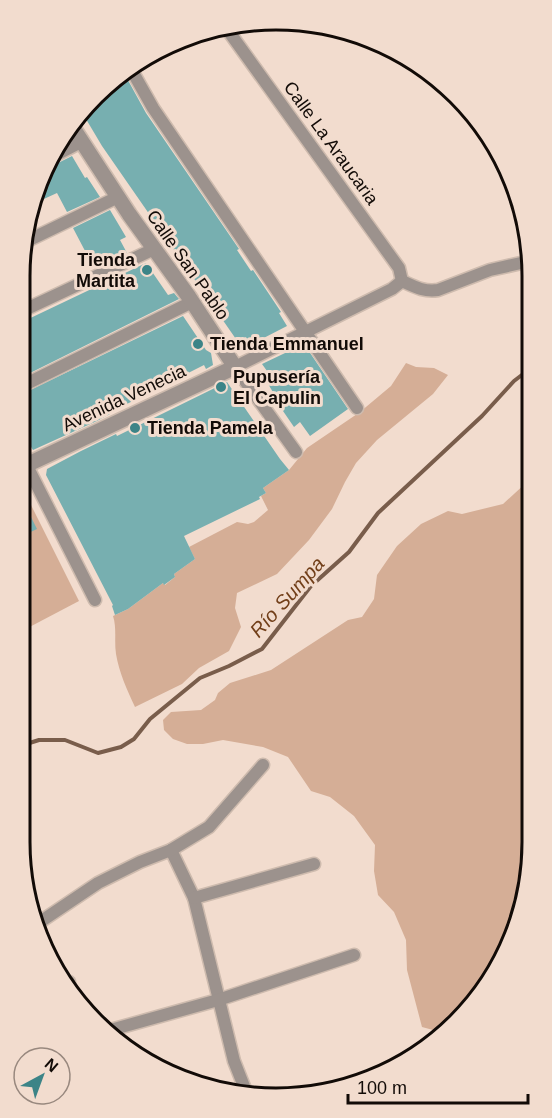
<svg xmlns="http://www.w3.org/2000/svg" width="552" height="1118" font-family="Arial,sans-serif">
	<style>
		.green { fill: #d5ae96 }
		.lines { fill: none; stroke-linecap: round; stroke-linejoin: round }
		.stream { stroke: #795d4b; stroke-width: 4 }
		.building { fill: #77afb0 }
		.minor-casing { stroke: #cebbae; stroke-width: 15 }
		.tertiary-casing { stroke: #cebbae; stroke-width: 18 }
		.minor { stroke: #9c928d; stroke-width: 12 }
		.tertiary { stroke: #9c928d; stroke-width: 15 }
		.poi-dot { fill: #3c8487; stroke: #f2dcce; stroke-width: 2 }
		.labels { text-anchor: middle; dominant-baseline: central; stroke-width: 6; stroke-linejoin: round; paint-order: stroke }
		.street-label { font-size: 18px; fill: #120b07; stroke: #f2dcce }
		.poi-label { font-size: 18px; font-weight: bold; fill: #120b07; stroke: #f2dcce; text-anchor: start }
		.water-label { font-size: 20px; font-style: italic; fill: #723f19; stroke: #f2dcce }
		.rim { fill: none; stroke: #120b07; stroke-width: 3 }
	</style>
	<rect width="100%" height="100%" fill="#f2dcce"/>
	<!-- green -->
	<g class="green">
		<path d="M406,363L416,367L434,368L448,375L433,394L377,440L356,463L345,482L332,509L309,540L277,574L237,593L235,608L241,627L229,651L199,668L182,684L135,707C127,690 119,672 116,654C114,641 117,628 113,616L128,609L163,583L165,585L175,577L174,574L195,559L189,547L237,522L248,524L254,522L268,510L261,496L266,493L263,488L289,470L307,448L360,412L391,386Z"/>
		<path d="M531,463L532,858L506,955L457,1024L444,1033L422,1027L407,970L406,940L394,912L378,895L374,871L375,845L354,816L330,797L311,791L288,757L263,747L223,740L203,744H187L173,739L164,730L163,720L171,712L201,710L215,700L218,693L230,683L271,670L348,620L362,617L374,599L377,575L397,546L421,524L448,511L462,514L503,504L527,482Z"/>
		<path d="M26,495L79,601L20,632V498Z"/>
	</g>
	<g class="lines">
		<!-- stream -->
		<path class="stream" d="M20,746L39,740H65L98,753L121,747L134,739L150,719L200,678L229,666L262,649L311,586L349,552L378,513L482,416L514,381L531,368"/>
	</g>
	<!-- building -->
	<g class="building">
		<path d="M124,73L146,113L239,249L237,250L251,271L253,270L281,312L279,313L287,326L250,345L246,337L238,342L102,146L83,114L107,83Z"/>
		<path d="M72,156L85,178L87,177L100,197L67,212L57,193L35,203L45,166H52Z"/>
		<path d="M110,210L126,237L120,240L127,253L94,268L73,228Z"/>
		<path d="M146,263L168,295L174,293L179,299L20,378V323Z"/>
		<path d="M183,316L206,350L211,353L213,365L206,369L204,365L109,413L110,414L97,421L33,450L20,430V395Z"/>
		<path d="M304,344L348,409L310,436L300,422L294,427L272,395L274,394L267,382L272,378L262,364Z"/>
		<path d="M227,382L280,459L289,470L263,488L266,493L259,497L260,499L184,536L195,559L174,574L175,577L164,585L163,583L128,609L115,615L112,606L113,605L46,475L47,469L81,451L116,434L117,436Z"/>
		<path d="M20,495L37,529L20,537Z"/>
	</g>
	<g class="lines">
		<defs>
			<g id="minor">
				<path d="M227,29L399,268L402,281"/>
				<path d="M131,69L153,108L357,408"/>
				<path d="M48,159L81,142"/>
				<path d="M25,242L118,197"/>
				<path d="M20,312L154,249"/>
				<path d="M20,387L192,302"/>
				<path d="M20,452L95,600"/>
				<path d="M296,452L235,367L392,289L402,281C415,287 424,292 438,290L490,270L530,261"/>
				<path d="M171,850L194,898L234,1061L247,1094"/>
				<path d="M194,898L314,864"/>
				<path d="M34,926L98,883L140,862L171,850L209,827L263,765"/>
				<path d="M65,985L69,982"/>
				<path d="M107,1031L218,1000L354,955"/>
				<path d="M294,1096L346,1085"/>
			</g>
			<path id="tertiary" d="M20,468L235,367L189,297L129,214L73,128"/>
		</defs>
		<!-- minor casing -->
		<use href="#minor" class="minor-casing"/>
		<!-- tertiary casing -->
		<use href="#tertiary" class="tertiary-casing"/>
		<!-- minor -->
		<use href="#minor" class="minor"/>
		<!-- tertiary -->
		<use href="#tertiary" class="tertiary"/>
	</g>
	<!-- markers -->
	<g class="poi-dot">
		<circle cx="147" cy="270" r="6"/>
		<circle cx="198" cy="344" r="6"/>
		<circle cx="221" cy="387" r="6"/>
		<circle cx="135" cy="428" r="6"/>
	</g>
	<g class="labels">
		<!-- street labels -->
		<g class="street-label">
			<text transform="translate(331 143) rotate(54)">Calle La Araucaria</text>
			<text transform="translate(188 265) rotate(55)">Calle San Pablo</text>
			<text transform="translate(124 398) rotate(-25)">Avenida Venecia</text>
		</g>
		<!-- poi labels -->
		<g class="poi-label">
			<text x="135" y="260" text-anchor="end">Tienda<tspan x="135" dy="21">Martita</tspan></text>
			<text x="210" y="344">Tienda Emmanuel</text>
			<text x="233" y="377">Pupusería<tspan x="233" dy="21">El Capulin</tspan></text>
			<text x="147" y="428">Tienda Pamela</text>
		</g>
		<!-- water labels -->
		<g class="water-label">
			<text transform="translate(287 597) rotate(-48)">Río Sumpa</text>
		</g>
	</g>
	<!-- crop -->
	<path d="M0 0H552V1118H0ZM276 30H276A246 246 0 0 1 522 276V842A246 246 0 0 1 276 1088H276A246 246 0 0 1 30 842V276A246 246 0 0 1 276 30Z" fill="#f2dcce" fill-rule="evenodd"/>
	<path class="rim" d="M276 30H276A246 246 0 0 1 522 276V842A246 246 0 0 1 276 1088H276A246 246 0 0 1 30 842V276A246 246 0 0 1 276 30Z"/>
	<!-- north arrow -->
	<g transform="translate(42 1076) rotate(41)"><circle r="28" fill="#f2dcce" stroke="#98887e" stroke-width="1.5"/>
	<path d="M0-4.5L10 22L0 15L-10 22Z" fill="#3c8487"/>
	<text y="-9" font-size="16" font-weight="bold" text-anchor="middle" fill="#120b07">N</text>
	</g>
	<!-- scale -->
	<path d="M348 1094v9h180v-9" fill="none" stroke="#120b07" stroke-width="3"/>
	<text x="357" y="1094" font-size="18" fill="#120b07" stroke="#f2dcce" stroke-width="4.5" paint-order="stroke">100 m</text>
</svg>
